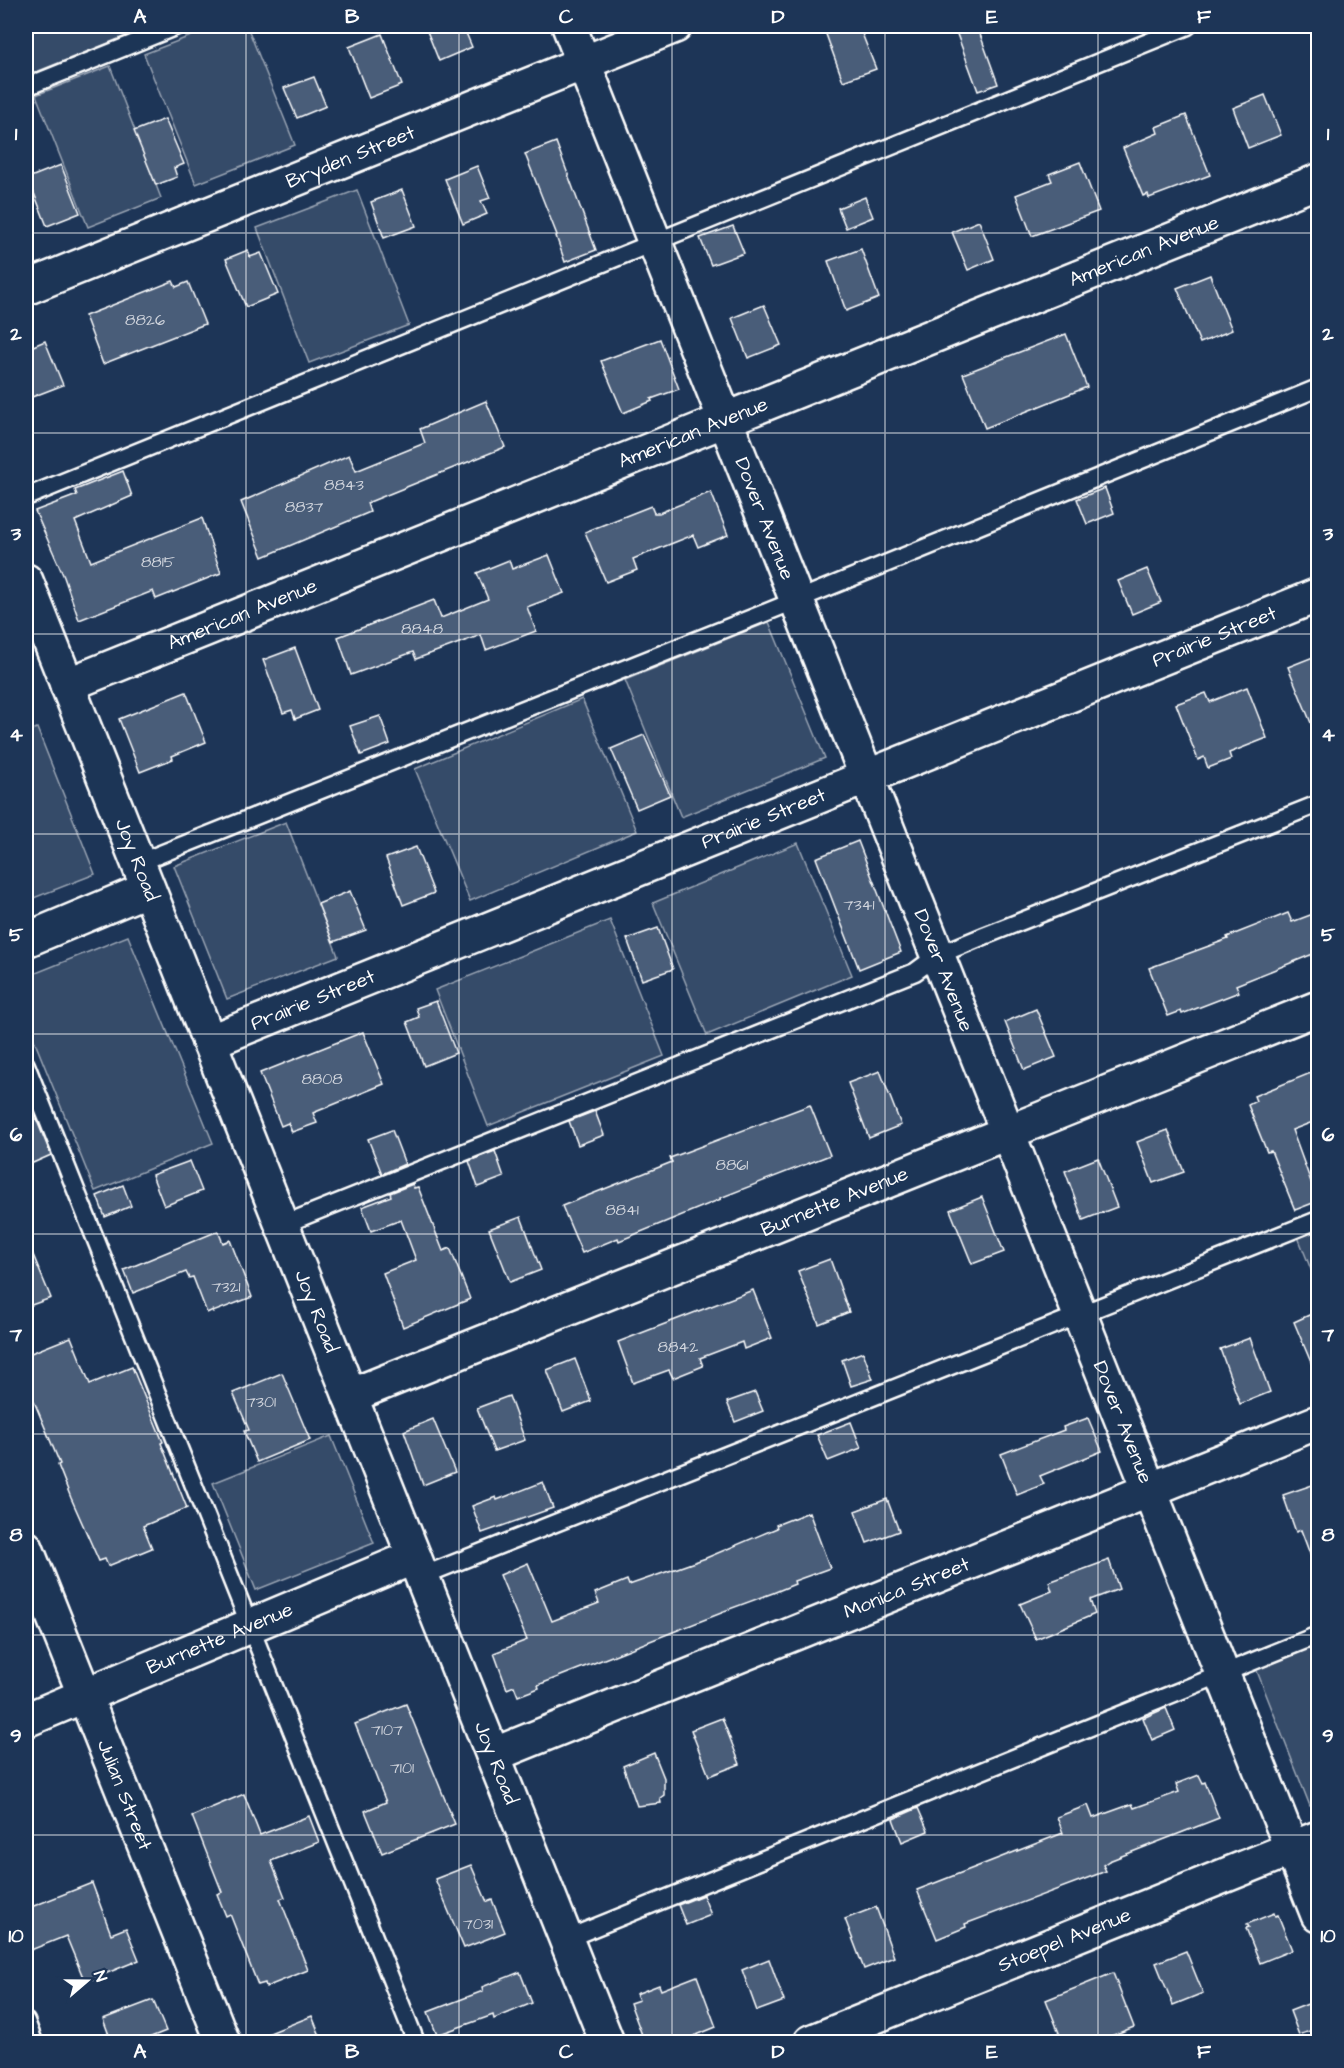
<svg xmlns="http://www.w3.org/2000/svg" width="1344" height="2068" font-family="'Architects Daughter',sans-serif">
	<style>
		.green { fill: #364b69; stroke: #9aa5b4; stroke-width: 1.5 }
		.building { fill: #4a5d79; stroke: #fff; stroke-width: 1.5 }
		.lines { fill: none; stroke-linecap: round; stroke-linejoin: round }
		.service-casing { stroke: #fff; stroke-width: 21 }
		.minor-casing { stroke: #fff; stroke-width: 38 }
		.tertiary-casing { stroke: #fff; stroke-width: 38 }
		.service { stroke: #1d3557; stroke-width: 16 }
		.minor { stroke: #1d3557; stroke-width: 33 }
		.tertiary { stroke: #1d3557; stroke-width: 33 }
		.grid { fill: none; stroke: #fff; stroke-width: 1.5; stroke-opacity: 0.55 }
		.labels { text-anchor: middle; dominant-baseline: central; stroke-width: 5; stroke-linejoin: round; paint-order: stroke }
		.number-label { font-size: 16px; fill: #d2d6de }
		.street-label { font-size: 20px; fill: #fff; stroke: #1d3557 }
		.neatline { fill: none; stroke: #fff; stroke-width: 2 }
		.grid-label { font-size: 20px; text-anchor: middle; font-weight: bold; fill: #fff }
	</style>
	<rect width="100%" height="100%" fill="#1d3557"/>
	<filter id="ink" filterUnits="userSpaceOnUse"><feTurbulence type="fractalNoise" baseFrequency=".0167" numOctaves="2"/><feDisplacementMap in="SourceGraphic" scale="12" xChannelSelector="R" yChannelSelector="G"/><feConvolveMatrix kernelMatrix="1 2 1 2 8 2 1 2 1" color-interpolation-filters="sRGB"/></filter>
	<g filter="url(#ink)">
		<!-- green -->
		<g class="green">
			<path d="M26,26H151L26,76Z"/>
			<path d="M217,26H247L295,145L196,184L144,54Z"/>
			<path d="M110,66L161,198L88,227L36,95Z"/>
			<path d="M357,190L409,325L309,363L257,228Z"/>
			<path d="M769,622L825,758L681,817L625,680Z"/>
			<path d="M582,699L637,831L470,901L415,769Z"/>
			<path d="M37,728L95,874L26,901V732Z"/>
			<path d="M286,822L338,956L227,999L174,866Z"/>
			<path d="M798,843L852,975L707,1035L653,903Z"/>
			<path d="M610,920L664,1056L488,1126L435,990Z"/>
			<path d="M128,936L213,1143L95,1191L26,1020V977Z"/>
			<path d="M1318,1228V1287L1298,1237Z"/>
			<path d="M331,1436L374,1543L256,1590L213,1483Z"/>
			<path d="M1318,1641V1803L1310,1806L1255,1666Z"/>
		</g>
		<!-- building -->
		<g class="building">
			<path d="M425,26H463L472,47L439,61Z"/>
			<path d="M823,26H859L876,69L843,81Z"/>
			<path d="M954,26H977L998,84L978,91Z"/>
			<path d="M382,34L402,85L369,98L349,47Z"/>
			<path d="M314,77L326,106L297,118L284,88Z"/>
			<path d="M1265,95L1281,135L1248,148L1233,108Z"/>
			<path d="M1186,115L1210,175L1149,198L1148,194L1143,196L1123,148L1158,133L1156,127Z"/>
			<path d="M165,119L184,164L174,168L177,177L156,185L134,131Z"/>
			<path d="M556,142L596,250L565,262L556,236L557,235L525,154Z"/>
			<path d="M1080,162L1099,211L1032,236L1016,195L1052,181L1049,174Z"/>
			<path d="M61,165L80,213L47,226L28,178Z"/>
			<path d="M477,166L490,198L481,201L487,214L463,224L445,179Z"/>
			<path d="M402,190L416,226L384,238L371,202Z"/>
			<path d="M865,197L873,217L846,228L838,208Z"/>
			<path d="M979,221L994,259L968,270L952,232Z"/>
			<path d="M733,226L744,253L711,265L700,238Z"/>
			<path d="M861,249L879,298L846,311L828,261Z"/>
			<path d="M248,250L250,257L261,253L278,294L246,307L226,259Z"/>
			<path d="M1210,275L1232,330L1200,343L1177,288Z"/>
			<path d="M173,281L176,287L188,282L205,324L103,364L85,316Z"/>
			<path d="M764,305L781,345L748,358L732,318Z"/>
			<path d="M1066,334L1087,387L985,428L963,374Z"/>
			<path d="M660,339L679,389L651,399L652,401L623,413L601,361Z"/>
			<path d="M45,341L63,385L32,397L26,382V349Z"/>
			<path d="M486,401L505,447L367,503L370,512L263,557L241,502L349,455L356,471L425,443L420,429Z"/>
			<path d="M123,471L132,496L75,521L91,562L202,518L221,573L156,599L153,591L79,620L64,577L35,511L77,495L75,490Z"/>
			<path d="M1105,488L1114,513L1087,524L1077,499Z"/>
			<path d="M711,492L728,535L698,547L693,535L633,559L637,570L606,582L585,532L651,506L654,513H659Z"/>
			<path d="M549,555L564,593L527,607L536,631L486,650L481,635L416,659L413,652L351,675L338,637L434,600L441,618L488,599L477,573L509,560L512,569Z"/>
			<path d="M1147,569L1161,602L1132,614L1118,581Z"/>
			<path d="M295,648L318,710L295,719L292,710L283,713L263,660Z"/>
			<path d="M1318,655V740L1288,667Z"/>
			<path d="M1247,687L1267,738L1229,753L1231,759L1208,768L1204,757L1198,760L1176,704L1206,693L1210,702Z"/>
			<path d="M186,692L206,742L172,756L173,759L140,772L119,719Z"/>
			<path d="M380,716L390,744L361,755L350,726Z"/>
			<path d="M644,735L670,795L637,809L611,749Z"/>
			<path d="M858,841L901,952L859,969L816,858Z"/>
			<path d="M416,847L434,893L403,905L386,858Z"/>
			<path d="M350,891L366,930L333,942L318,904Z"/>
			<path d="M1318,912V952L1236,985L1239,992L1182,1014L1181,1011L1168,1016L1149,968L1228,939L1227,937L1288,913L1292,922Z"/>
			<path d="M658,928L673,969L642,980L627,939Z"/>
			<path d="M436,1001L456,1053L424,1066L407,1022L419,1017L416,1008Z"/>
			<path d="M1036,1009L1056,1057L1024,1070L1005,1022Z"/>
			<path d="M363,1032L384,1084L313,1113L317,1123L292,1132L288,1123L281,1126L260,1073Z"/>
			<path d="M1318,1070V1120L1292,1130L1318,1201L1295,1210L1271,1151L1267,1152L1248,1105L1256,1101L1254,1096Z"/>
			<path d="M880,1071L901,1125L869,1138L848,1083Z"/>
			<path d="M26,1094L51,1155L26,1166Z"/>
			<path d="M810,1105L830,1155L720,1198L721,1199L619,1241L618,1238L582,1253L562,1206L672,1162L670,1158Z"/>
			<path d="M595,1111L604,1135L578,1145L569,1121Z"/>
			<path d="M392,1130L405,1164L382,1174L368,1139Z"/>
			<path d="M1168,1130L1184,1172L1153,1183L1137,1142Z"/>
			<path d="M495,1151L504,1177L478,1187L469,1161Z"/>
			<path d="M1098,1158L1117,1207L1083,1220L1065,1171Z"/>
			<path d="M190,1161L202,1191L164,1206L152,1175Z"/>
			<path d="M413,1184L414,1188L418,1187L443,1251L450,1248L470,1299L403,1327L383,1273L416,1260L401,1220L371,1231L362,1207L391,1196L390,1193Z"/>
			<path d="M123,1185L131,1206L105,1217L97,1196Z"/>
			<path d="M982,1197L1004,1252L972,1264L950,1210Z"/>
			<path d="M521,1217L541,1270L510,1282L489,1229Z"/>
			<path d="M218,1231L223,1243L230,1240L252,1297L213,1312V1310L207,1313L193,1277L189,1278L186,1272L133,1293L124,1270Z"/>
			<path d="M26,1238L51,1298L26,1307Z"/>
			<path d="M830,1259L849,1312L819,1324L798,1271Z"/>
			<path d="M753,1290L772,1338L744,1349L742,1342L700,1358L703,1366L673,1378L669,1370L633,1383L618,1342Z"/>
			<path d="M1318,1311V1379L1294,1322Z"/>
			<path d="M71,1337L90,1384L132,1367L163,1442L161,1443L187,1508L143,1526L152,1548L108,1566L105,1559L99,1561L71,1498L58,1465L60,1464L26,1382V1355Z"/>
			<path d="M1250,1338L1270,1392L1240,1404L1220,1349Z"/>
			<path d="M863,1352L873,1379L851,1386L842,1360Z"/>
			<path d="M575,1359L591,1401L563,1412L547,1370Z"/>
			<path d="M282,1373L310,1440L257,1462L244,1431L249,1430L233,1393Z"/>
			<path d="M755,1392L763,1411L735,1422L727,1402Z"/>
			<path d="M509,1396L525,1440L494,1451L477,1408Z"/>
			<path d="M1088,1418L1102,1451L1040,1476L1044,1484L1017,1495L1001,1454L1064,1430L1063,1427Z"/>
			<path d="M433,1419L455,1472L423,1485L404,1431Z"/>
			<path d="M851,1422L861,1448L828,1461L817,1435Z"/>
			<path d="M543,1482L553,1508L482,1533L472,1506L496,1497L497,1500Z"/>
			<path d="M1318,1483V1569L1316,1570L1301,1530L1296,1532L1283,1495Z"/>
			<path d="M887,1499L899,1531L867,1543L855,1511Z"/>
			<path d="M809,1512L830,1568L794,1581L795,1584L773,1593L724,1611V1612L538,1685L539,1688L518,1696L514,1686L507,1689L494,1653L527,1640L500,1575L528,1563L552,1621L599,1603L595,1593L627,1580L629,1585L706,1558L777,1528L776,1525Z"/>
			<path d="M1109,1560L1119,1589L1090,1600L1095,1614L1036,1639L1020,1604L1052,1591L1049,1582Z"/>
			<path d="M406,1704L455,1824L382,1853L365,1811L386,1802L355,1724Z"/>
			<path d="M1166,1708L1175,1730L1152,1740L1143,1718Z"/>
			<path d="M722,1718L740,1764L709,1776L691,1730Z"/>
			<path d="M654,1753L664,1778V1795L660,1798L661,1803L637,1806L623,1766Z"/>
			<path d="M1199,1775L1203,1783L1205,1782L1219,1818L1109,1861L1103,1865L1106,1871L965,1924L966,1927L937,1939L917,1890L1063,1833L1057,1817L1088,1805L1093,1818L1132,1804L1134,1808L1179,1792L1176,1784Z"/>
			<path d="M244,1794L260,1835L309,1816L319,1842L271,1861L285,1897L280,1899L308,1970L266,1987L265,1983L258,1985L230,1914L226,1916L217,1894L222,1892L192,1816Z"/>
			<path d="M918,1808L928,1831L902,1842L893,1819Z"/>
			<path d="M471,1865L487,1902L492,1900L505,1932L464,1948L435,1879Z"/>
			<path d="M92,1883L111,1934L126,1928L139,1960L85,1982L66,1936L26,1952V1909Z"/>
			<path d="M703,1895L711,1915L686,1925L678,1905Z"/>
			<path d="M876,1907L894,1957L864,1969L845,1919Z"/>
			<path d="M1274,1913L1275,1916L1278,1915L1292,1950L1260,1963L1246,1928L1249,1927L1247,1924Z"/>
			<path d="M1186,1951L1203,1993L1173,2005L1156,1963Z"/>
			<path d="M769,1959L784,2001L757,2011L742,1970Z"/>
			<path d="M520,1972L532,2003L494,2019L493,2015L437,2035L428,2012L483,1991L482,1987Z"/>
			<path d="M1113,1973L1134,2027L1093,2043H1063L1046,2000Z"/>
			<path d="M697,1976L716,2027L677,2043H645L630,2003L639,2000L636,1994L659,1985L661,1990Z"/>
			<path d="M153,2000L166,2031L136,2043H112L103,2019Z"/>
			<path d="M1318,2000V2028L1299,2035L1290,2011Z"/>
			<path d="M312,2016L323,2043H250V2041Z"/>
		</g>
		<g class="lines">
			<defs>
				<g id="service">
					<path d="M26,87L177,26"/>
					<path d="M26,497L1188,26"/>
					<path d="M138,863L772,610L1318,388"/>
					<path d="M26,1065L416,2042"/>
					<path d="M282,1225L915,972L938,955L984,936L1318,804"/>
					<path d="M422,1576L1318,1220"/>
					<path d="M566,1939L1318,1635"/>
					<path d="M26,2021L34,2042"/>
				</g>
				<g id="minor">
					<path id="s1" d="M569,26L1318,1915"/>
					<path id="s2" d="M26,288L675,26"/>
					<path id="s3" d="M67,685L1318,181"/>
					<path d="M26,940L148,889"/>
					<path id="s4" d="M209,1042L1318,595"/>
					<path id="s5" d="M350,1396L1318,1008"/>
					<path id="s6" d="M26,1548L223,2042"/>
					<path id="s7" d="M26,1720L414,1557"/>
					<path id="s8" d="M493,1755L1318,1422"/>
					<path id="s9" d="M811,2042L1318,1838"/>
				</g>
				<g id="tertiary">
					<path id="s10" d="M26,581L607,2042"/>
				</g>
			</defs>
			<!-- service casing -->
			<use href="#service" class="service-casing"/>
			<!-- minor casing -->
			<use href="#minor" class="minor-casing"/>
			<!-- tertiary casing -->
			<use href="#tertiary" class="tertiary-casing"/>
			<!-- service -->
			<use href="#service" class="service"/>
			<!-- minor -->
			<use href="#minor" class="minor"/>
			<!-- tertiary -->
			<use href="#tertiary" class="tertiary"/>
		</g>
	</g>
	<!-- grid -->
	<path class="grid" d="M246,26V2042M459,26V2042M672,26V2042M885,26V2042M1098,26V2042M26,233H1318M26,433H1318M26,634H1318M26,834H1318M26,1034H1318M26,1234H1318M26,1434H1318M26,1635H1318M26,1835H1318"/>
	<g class="labels">
		<!-- number labels -->
		<g class="number-label">
			<text x="145" y="320">8826</text>
			<text x="344" y="485">8843</text>
			<text x="304" y="507">8837</text>
			<text x="158" y="562">8815</text>
			<text x="422" y="629">8848</text>
			<text x="859" y="905">7341</text>
			<text x="322" y="1079">8808</text>
			<text x="732" y="1165">8861</text>
			<text x="622" y="1210">8841</text>
			<text x="226" y="1287">7321</text>
			<text x="678" y="1347">8842</text>
			<text x="261" y="1402">7301</text>
			<text x="387" y="1730">7107</text>
			<text x="402" y="1768">7101</text>
			<text x="478" y="1924">7031</text>
		</g>
		<!-- street labels -->
		<g class="street-label">
			<text stroke="none"><textPath href="#s2" startOffset="350">Bryden Street</textPath></text>
			<text stroke="none"><textPath href="#s3" startOffset="1161">American Avenue</textPath></text>
			<text stroke="none"><textPath href="#s3" startOffset="675">American Avenue</textPath></text>
			<text stroke="none"><textPath href="#s1" startOffset="530">Dover Avenue</textPath></text>
			<text stroke="none"><textPath href="#s3" startOffset="189">American Avenue</textPath></text>
			<text stroke="none"><textPath href="#s4" startOffset="1084">Prairie Street</textPath></text>
			<text stroke="none"><textPath href="#s4" startOffset="598">Prairie Street</textPath></text>
			<text stroke="none"><textPath href="#s10" startOffset="300">Joy Road</textPath></text>
			<text stroke="none"><textPath href="#s1" startOffset="1016">Dover Avenue</textPath></text>
			<text stroke="none"><textPath href="#s4" startOffset="112">Prairie Street</textPath></text>
			<text stroke="none"><textPath href="#s5" startOffset="522">Burnette Avenue</textPath></text>
			<text stroke="none"><textPath href="#s10" startOffset="786">Joy Road</textPath></text>
			<text stroke="none"><textPath href="#s1" startOffset="1502">Dover Avenue</textPath></text>
			<text stroke="none"><textPath href="#s8" startOffset="446">Monica Street</textPath></text>
			<text stroke="none"><textPath href="#s7" startOffset="210">Burnette Avenue</textPath></text>
			<text stroke="none"><textPath href="#s10" startOffset="1272">Joy Road</textPath></text>
			<text stroke="none"><textPath href="#s6" startOffset="266">Julian Street</textPath></text>
			<text stroke="none"><textPath href="#s9" startOffset="273">Stoepel Avenue</textPath></text>
		</g>
	</g>
	<!-- margin -->
	<rect width="1344" height="2068" fill="none" stroke="#1d3557" stroke-width="66"/>
	<!-- north arrow -->
	<g transform="translate(87 1981) rotate(70)" stroke="#1d3557" stroke-width="4.5" paint-order="stroke">
	<path d="M0-4.5L10 22L0 15L-10 22Z" fill="#ffffff"/>
	<text y="-9" font-size="16" font-weight="bold" text-anchor="middle" fill="#ffffff">N</text>
	</g>
	<rect x="33" y="33" width="1278" height="2002" class="neatline"/>
	<g class="grid-label">
		<text x="140" y="23">A</text>
		<text x="352" y="23">B</text>
		<text x="566" y="23">C</text>
		<text x="778" y="23">D</text>
		<text x="992" y="23">E</text>
		<text x="1204" y="23">F</text>
		<text x="16" y="140">1</text>
		<text x="1328" y="140">1</text>
		<text x="16" y="340">2</text>
		<text x="1328" y="340">2</text>
		<text x="16" y="540">3</text>
		<text x="1328" y="540">3</text>
		<text x="16" y="741">4</text>
		<text x="1328" y="741">4</text>
		<text x="16" y="941">5</text>
		<text x="1328" y="941">5</text>
		<text x="16" y="1141">6</text>
		<text x="1328" y="1141">6</text>
		<text x="16" y="1341">7</text>
		<text x="1328" y="1341">7</text>
		<text x="16" y="1541">8</text>
		<text x="1328" y="1541">8</text>
		<text x="16" y="1742">9</text>
		<text x="1328" y="1742">9</text>
		<text x="16" y="1942">10</text>
		<text x="1328" y="1942">10</text>
		<text x="140" y="2058">A</text>
		<text x="352" y="2058">B</text>
		<text x="566" y="2058">C</text>
		<text x="778" y="2058">D</text>
		<text x="992" y="2058">E</text>
		<text x="1204" y="2058">F</text>
	</g>
</svg>
